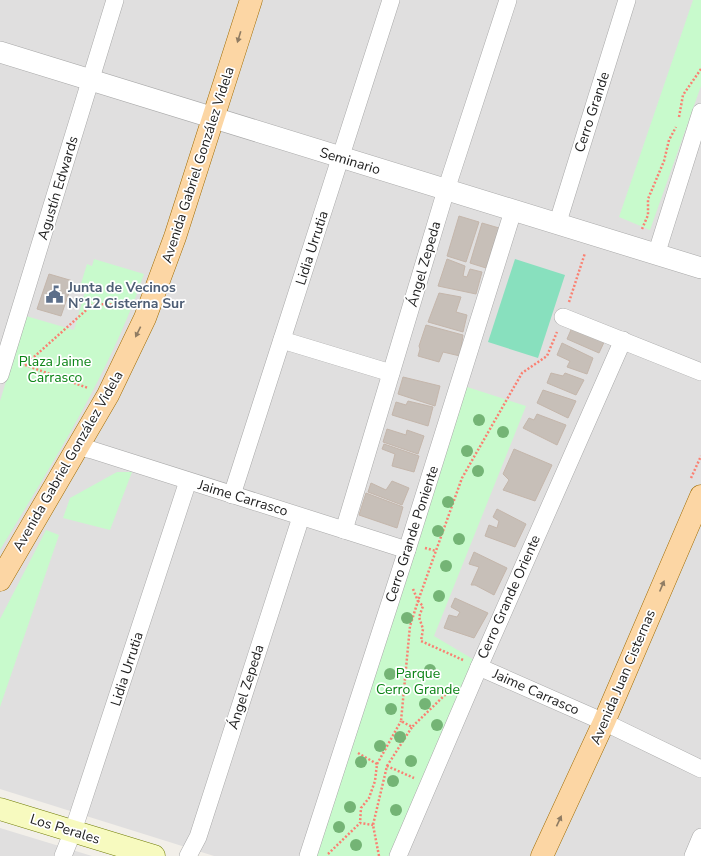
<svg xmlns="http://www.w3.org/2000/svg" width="701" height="856" font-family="'Nunito Sans',sans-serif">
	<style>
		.residential { fill: #e0dfdf }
		.park { fill: #c8facc }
		.pitch { fill: #88e0be }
		.building { fill: #c7bfb8; stroke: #c4b6ab }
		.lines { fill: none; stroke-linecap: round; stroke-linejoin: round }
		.minor-casing { stroke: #a9a9a9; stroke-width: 18 }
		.tertiary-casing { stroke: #a9a9a9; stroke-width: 22 }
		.secondary-casing { stroke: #707d05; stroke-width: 23 }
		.primary-casing { stroke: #a06b00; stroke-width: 23 }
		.path { stroke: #fa8072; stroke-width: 2.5; stroke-dasharray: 2 2; stroke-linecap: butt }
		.minor { stroke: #fff; stroke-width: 17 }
		.tertiary { stroke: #fff; stroke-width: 21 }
		.secondary { stroke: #f7fabf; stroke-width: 22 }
		.primary { stroke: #fcd6a4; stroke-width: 22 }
		.tree { fill: #74b475 }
		.oneway { fill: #8f7c63 }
		.labels { text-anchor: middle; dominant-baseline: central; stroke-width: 3.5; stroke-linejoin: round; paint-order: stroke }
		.street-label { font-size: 14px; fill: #222; stroke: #fff }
		.service-label { font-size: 14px; font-weight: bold; fill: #4e5e75; stroke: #fff; text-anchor: start }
		.park-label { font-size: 14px; fill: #0c8416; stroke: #fff }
	</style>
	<rect width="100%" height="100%" fill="#f2efe9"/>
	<!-- residential -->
	<g class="residential">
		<path d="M0,0H701V856H214L0,789Z"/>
		<path d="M0,828L92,856H0Z"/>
	</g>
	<!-- park -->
	<g class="park">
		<path d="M693,0H701V86L650,230L619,217Z"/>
		<path d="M94,259L144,274C110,373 54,461 0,550V401L26,316L74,330L85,292L79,290L87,264L92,266Z"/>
		<path d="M464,386L526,406L434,636L476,661L393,856H309Z"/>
		<path d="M117,472H132L110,530L63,518L70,498Z"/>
		<path d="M46,530L59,535L0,707V619Z"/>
	</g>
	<!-- pitch -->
	<path class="pitch" d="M515,259L565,275L538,358L488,342Z"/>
	<!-- building -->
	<g class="building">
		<path d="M459,216L479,222L466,262L447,256Z"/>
		<path d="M482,223L499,228L486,268L470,263Z"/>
		<path d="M447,259L465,266L463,276L467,277L470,269L482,272L476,294L438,286Z"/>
		<path d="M49,274L73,281L61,316L37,309Z"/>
		<path d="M439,293L461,297L456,312L467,315L463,332L428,322Z"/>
		<path d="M574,323L606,338L599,353L567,339Z"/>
		<path d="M426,325L463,335L460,356L443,352L439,362L418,356L420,349L419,346Z"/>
		<path d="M562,343L593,358L587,374L567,367L570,361L557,355Z"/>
		<path d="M551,373L563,376L565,373L584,380L576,395L547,383Z"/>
		<path d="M403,377L440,386L435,406L398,394Z"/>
		<path d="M543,390L576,401L568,418L537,403Z"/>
		<path d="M408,401L433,407L428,426L392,415L396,402L406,405Z"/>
		<path d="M537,414L566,425L557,445L523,428L529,418L534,420Z"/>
		<path d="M387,429L406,435L407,430L424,436L418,454L383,442Z"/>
		<path d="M384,444L419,456L414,472L392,466L395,454L382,449Z"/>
		<path d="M514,449L552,465L535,501L503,490L509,480L503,474Z"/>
		<path d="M392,481L409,488L402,505L368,492L371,483L386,490Z"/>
		<path d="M366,493L403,507L397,528L359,515Z"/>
		<path d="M497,509L526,524L515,547L485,536L489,525L497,528L499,521L493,517Z"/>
		<path d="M474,552L507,568L494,595L475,585H471L479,567L469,564Z"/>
		<path d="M455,598L488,613L474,638L444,628L449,615L457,617L460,612L451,607Z"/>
	</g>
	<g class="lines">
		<defs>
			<g id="minor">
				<path d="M557,225L627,0"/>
				<path d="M656,255L701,112"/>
				<path d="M563,317L701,372"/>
				<path d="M282,340L391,373"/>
				<path d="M0,375L115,0"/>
				<path d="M78,447L92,450L407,550"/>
				<path d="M232,495L391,0"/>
				<path d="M344,530L446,190L508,0"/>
				<path d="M479,667L604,722L701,769"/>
				<path d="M63,856L73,831L188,481"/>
				<path d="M188,856L198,837L301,517"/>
				<path d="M308,856L407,550L513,211"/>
				<path d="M398,856L479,667L623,340"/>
				<path d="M693,856L701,837"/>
			</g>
			<path id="tertiary" d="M0,52L701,268"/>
			<path id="secondary" d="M0,809L154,856"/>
			<g id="primary">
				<path d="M0,580L108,395L145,318L175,237L251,0"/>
				<path d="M542,856L604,722L701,496"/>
			</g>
		</defs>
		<!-- minor casing -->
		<use href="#minor" class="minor-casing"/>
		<!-- tertiary casing -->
		<use href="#tertiary" class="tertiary-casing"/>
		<!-- secondary casing -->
		<use href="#secondary" class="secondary-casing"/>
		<!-- primary casing -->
		<use href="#primary" class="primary-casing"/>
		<!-- path -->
		<g class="path">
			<path d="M679,117L683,95L701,69"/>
			<path d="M642,229L648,215V199L664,161L669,140L676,127"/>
			<path d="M569,302L585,253"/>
			<path d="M25,365L93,304L129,305"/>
			<path d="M25,365L88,388"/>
			<path d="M691,478L701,456"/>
			<path d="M425,548L436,551"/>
			<path d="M413,589L418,601L410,626L401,721L412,727L448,692"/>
			<path d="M463,660L421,641L423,629L419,617L423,606L418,601L462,478L522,373L547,356L557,332"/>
			<path d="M358,753L377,764L375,781L369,798L361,808L360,823"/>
			<path d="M377,764L401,721"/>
			<path d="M387,766L412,727"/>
			<path d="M328,854L360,823L373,825"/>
			<path d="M379,856L373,825L387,766L414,778"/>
		</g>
		<!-- minor -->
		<use href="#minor" class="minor"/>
		<!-- tertiary -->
		<use href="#tertiary" class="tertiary"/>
		<!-- secondary -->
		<use href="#secondary" class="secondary"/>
		<!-- primary -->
		<use href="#primary" class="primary"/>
	</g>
	<!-- trees -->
	<g class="tree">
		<circle cx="479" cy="420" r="6"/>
		<circle cx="503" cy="432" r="6"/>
		<circle cx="467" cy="451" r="6"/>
		<circle cx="478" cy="471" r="6"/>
		<circle cx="448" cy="502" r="6"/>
		<circle cx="438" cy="531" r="6"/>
		<circle cx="459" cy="539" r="6"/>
		<circle cx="446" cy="566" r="6"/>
		<circle cx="439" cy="596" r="6"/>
		<circle cx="407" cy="618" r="6"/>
		<circle cx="430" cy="670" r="6"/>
		<circle cx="390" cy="674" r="6"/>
		<circle cx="425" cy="704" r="6"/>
		<circle cx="391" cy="709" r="6"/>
		<circle cx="437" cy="725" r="6"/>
		<circle cx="400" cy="737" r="6"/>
		<circle cx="380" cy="746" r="6"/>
		<circle cx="411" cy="761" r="6"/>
		<circle cx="361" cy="762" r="6"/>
		<circle cx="393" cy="781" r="6"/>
		<circle cx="350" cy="807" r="6"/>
		<circle cx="396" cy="810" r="6"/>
		<circle cx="339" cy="827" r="6"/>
		<circle cx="356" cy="845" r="6"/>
	</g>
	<!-- one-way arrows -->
	<defs><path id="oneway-solid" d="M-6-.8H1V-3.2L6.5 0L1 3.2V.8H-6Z"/></defs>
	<g class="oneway">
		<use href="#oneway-solid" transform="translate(239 37) rotate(107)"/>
		<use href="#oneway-solid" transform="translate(138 332) rotate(116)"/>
		<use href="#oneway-solid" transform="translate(662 586) rotate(-67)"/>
		<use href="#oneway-solid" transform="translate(559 821) rotate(-65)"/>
	</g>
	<!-- icons -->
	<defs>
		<symbol id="civic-bare" viewBox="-9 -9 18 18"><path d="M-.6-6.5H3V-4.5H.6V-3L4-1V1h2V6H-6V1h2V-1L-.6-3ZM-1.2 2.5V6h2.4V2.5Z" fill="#5c6f8a" stroke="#fff" stroke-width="2.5" paint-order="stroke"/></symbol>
	</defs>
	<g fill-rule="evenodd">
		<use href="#civic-bare" x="42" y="282" width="25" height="25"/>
	</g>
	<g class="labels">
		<!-- street labels -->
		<g class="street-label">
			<text transform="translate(592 112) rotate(-72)">Cerro Grande</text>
			<text transform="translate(350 161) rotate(17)">Seminario</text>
			<text transform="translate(198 165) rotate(-72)">Avenida Gabriel González Videla</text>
			<text transform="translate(58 188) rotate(-73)">Agustín Edwards</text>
			<text transform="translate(312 248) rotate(-72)">Lidia Urrutia</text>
			<text transform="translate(424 264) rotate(-74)">Ángel Zepeda</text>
			<text transform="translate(68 461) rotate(-60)">Avenida Gabriel González Videla</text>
			<text transform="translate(243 498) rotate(17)">Jaime Carrasco</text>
			<text transform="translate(412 534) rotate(-72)">Cerro Grande Poniente</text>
			<text transform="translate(509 597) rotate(-66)">Cerro Grande Oriente</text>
			<text transform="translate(127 669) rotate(-72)">Lidia Urrutia</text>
			<text transform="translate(623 677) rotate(-67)">Avenida Juan Cisternas</text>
			<text transform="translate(246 687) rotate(-72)">Ángel Zepeda</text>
			<text transform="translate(536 692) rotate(24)">Jaime Carrasco</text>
			<text transform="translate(65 829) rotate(17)">Los Perales</text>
		</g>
		<!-- service labels -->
		<g class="service-label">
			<text x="68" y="287">Junta de Vecinos<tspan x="68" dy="16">N°12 Cisterna Sur</tspan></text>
		</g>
		<!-- park labels -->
		<g class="park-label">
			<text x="55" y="361">Plaza Jaime<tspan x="55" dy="16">Carrasco</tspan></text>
			<text x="418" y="673">Parque<tspan x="418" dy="16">Cerro Grande</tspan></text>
		</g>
	</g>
</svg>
